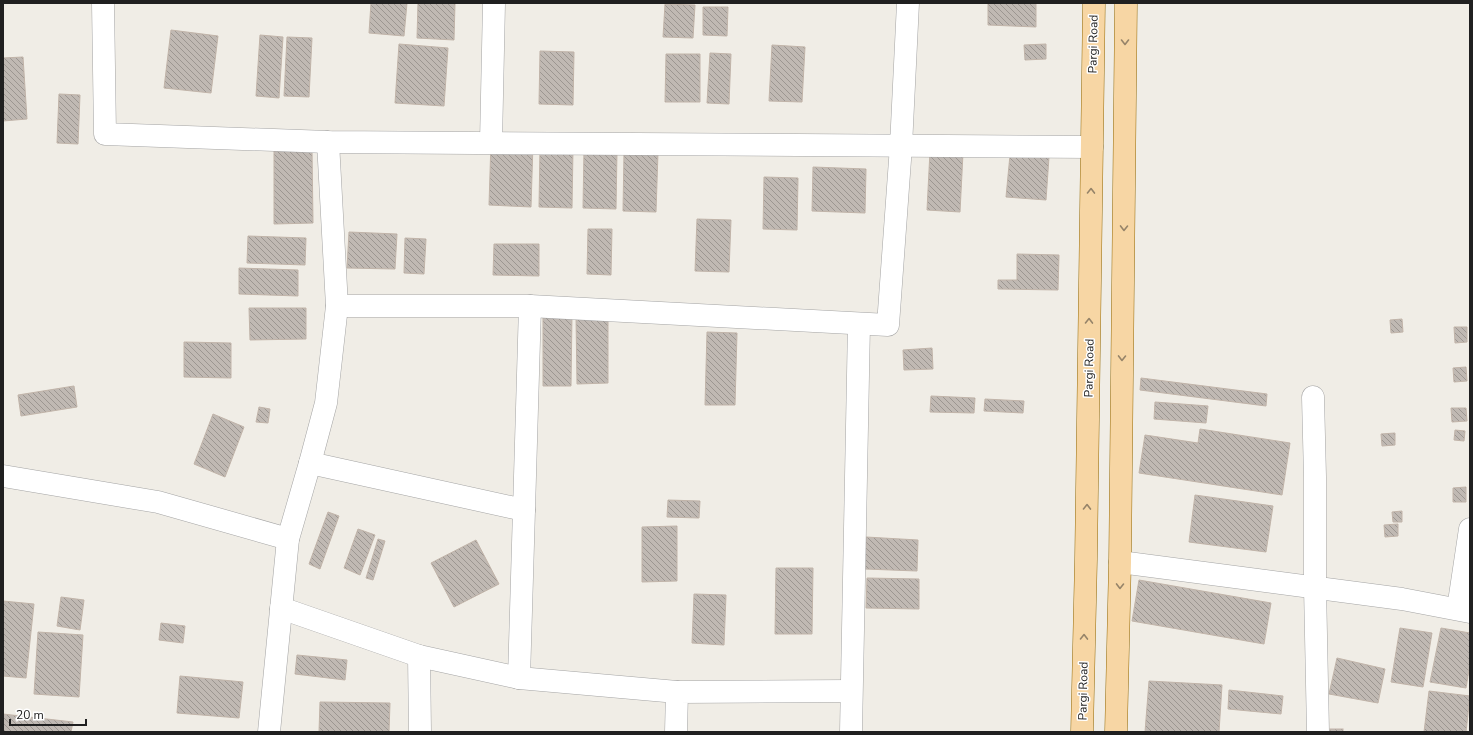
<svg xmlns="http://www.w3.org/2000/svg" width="1473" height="735" font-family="'Nunito Sans',sans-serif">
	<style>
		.building { fill: url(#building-back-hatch); stroke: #c1b4a9 }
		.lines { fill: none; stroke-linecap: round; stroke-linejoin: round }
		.minor-casing { stroke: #a4a4a4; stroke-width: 23 }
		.major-casing { stroke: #946a07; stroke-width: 23 }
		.minor { stroke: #fff; stroke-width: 22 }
		.major { stroke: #f7d6a4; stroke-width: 22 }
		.oneway { stroke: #968469 }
		.labels { text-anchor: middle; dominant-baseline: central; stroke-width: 3; stroke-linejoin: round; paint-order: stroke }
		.street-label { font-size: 12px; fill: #202020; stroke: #fff }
	</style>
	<defs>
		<pattern id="building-back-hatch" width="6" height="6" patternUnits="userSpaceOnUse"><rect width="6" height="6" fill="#c0b9b3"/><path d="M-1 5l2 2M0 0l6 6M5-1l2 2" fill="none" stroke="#9c9691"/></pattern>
	</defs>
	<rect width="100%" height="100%" fill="#f0ede6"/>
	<!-- building -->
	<g class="building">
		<path d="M371,3H407L404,36L369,33Z"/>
		<path d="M418,3H455L454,40L417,38Z"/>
		<path d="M988,3H1036V27L988,25Z"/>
		<path d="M665,4L695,5L693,38L663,37Z"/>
		<path d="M703,7H728L727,36L703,35Z"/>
		<path d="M171,30L218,36L211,93L164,88Z"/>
		<path d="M260,35L283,37L279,98L256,96Z"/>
		<path d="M287,37L312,38L309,97L284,96Z"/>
		<path d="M399,44L448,48L444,106L395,103Z"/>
		<path d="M1046,44V59L1025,60L1024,45Z"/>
		<path d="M772,45L805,47L802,102L769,101Z"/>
		<path d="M540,51L574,52L573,105L539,104Z"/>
		<path d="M710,53L731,54L729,104L707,103Z"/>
		<path d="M666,54H700V102H665Z"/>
		<path d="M23,57L27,119L3,121V58Z"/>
		<path d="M59,94L80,95L78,144L57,143Z"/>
		<path d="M491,142L533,143L531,207L489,205Z"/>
		<path d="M540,148H573L572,208L539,207Z"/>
		<path d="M584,149L617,150L616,209L583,208Z"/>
		<path d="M312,150L313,223L274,224V151Z"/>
		<path d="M930,151L963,153L960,212L927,210Z"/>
		<path d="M624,152H658L656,212L623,211Z"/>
		<path d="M1010,155L1049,157L1046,200L1006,197Z"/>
		<path d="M813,167L866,169L865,213L812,211Z"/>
		<path d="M764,177L798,178L797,230L763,229Z"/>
		<path d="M697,219L731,220L729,272L695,271Z"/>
		<path d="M588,229H612L611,275L587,274Z"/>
		<path d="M349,232L397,234L395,269L347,268Z"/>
		<path d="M248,236L306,238L305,265L247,263Z"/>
		<path d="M405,238L426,239L424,274L404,273Z"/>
		<path d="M494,244H539V276L493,275Z"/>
		<path d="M1017,254L1059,255L1058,290L998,289V280H1017Z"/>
		<path d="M239,268L298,270V296L239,294Z"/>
		<path d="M249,308H306V339L250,340Z"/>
		<path d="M543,313H572L571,386H543Z"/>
		<path d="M576,316H608V383L577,384Z"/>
		<path d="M1402,319L1403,332L1391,333L1390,320Z"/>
		<path d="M1454,327H1467V342L1455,343Z"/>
		<path d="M707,332L737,333L735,405H705Z"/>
		<path d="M184,342L231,343V378L184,377Z"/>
		<path d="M932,348L933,369L904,370L903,350Z"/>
		<path d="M1466,367L1467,381L1454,382L1453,368Z"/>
		<path d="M1141,378L1267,394L1266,406L1140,390Z"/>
		<path d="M74,386L77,407L21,416L18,395Z"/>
		<path d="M931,396L975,398L974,413L930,412Z"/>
		<path d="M985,399L1024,401L1023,413L984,411Z"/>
		<path d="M1155,402L1208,406L1206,423L1154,419Z"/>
		<path d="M259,407L270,409L268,423L256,422Z"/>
		<path d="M1451,408H1466L1467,421L1452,422Z"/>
		<path d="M213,414L244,427L225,477L194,464Z"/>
		<path d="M1200,429L1290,443L1282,495L1139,473L1145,435L1198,443Z"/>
		<path d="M1455,430L1465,431L1464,441L1454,440Z"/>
		<path d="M1395,433V445L1382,446L1381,434Z"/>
		<path d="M1466,487V502H1453V488Z"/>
		<path d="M1195,495L1273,506L1266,552L1189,542Z"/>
		<path d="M668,500L700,501L699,518L667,517Z"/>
		<path d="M1402,511V522H1393L1392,512Z"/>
		<path d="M328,512L339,516L320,569L309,564Z"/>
		<path d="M1398,524V536L1385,537L1384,525Z"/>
		<path d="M677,526V581L642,582V527Z"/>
		<path d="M358,529L375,535L360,575L344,568Z"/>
		<path d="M866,537L918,540L917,571L865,569Z"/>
		<path d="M378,539L385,541L373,580L366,578Z"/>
		<path d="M476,540L499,584L454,607L431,563Z"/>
		<path d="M776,568H813L812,634H775Z"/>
		<path d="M867,578L919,579V609L866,608Z"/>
		<path d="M1139,580L1271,603L1264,644L1132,621Z"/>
		<path d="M694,594L726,595L724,645L692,643Z"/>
		<path d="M61,597L84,600L80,630L57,626Z"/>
		<path d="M3,601L34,604L26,678L3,676Z"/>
		<path d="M161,623L185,626L183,643L159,640Z"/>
		<path d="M1400,628L1432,633L1423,687L1391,682Z"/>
		<path d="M1441,628L1470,633V664L1466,688L1430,682Z"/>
		<path d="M38,632L83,635L79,697L34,694Z"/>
		<path d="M297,655L347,660L345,680L295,674Z"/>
		<path d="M1337,658L1385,669L1378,703L1329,694Z"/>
		<path d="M180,676L243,682L239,718L177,713Z"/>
		<path d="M1149,681L1222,685L1219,732H1145Z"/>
		<path d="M1229,690L1283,696L1281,714L1228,709Z"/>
		<path d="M1429,691L1470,696L1466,732H1424Z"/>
		<path d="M320,702L390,703L389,732H319Z"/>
		<path d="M3,714L73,722L71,732H3Z"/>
		<rect x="1330" y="729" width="13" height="3"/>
	</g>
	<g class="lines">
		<defs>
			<g id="minor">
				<path d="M103,3L105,134L328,142L1092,147"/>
				<path d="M328,142L337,306H530L888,325L901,146L908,3"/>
				<path d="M491,142L494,3"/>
				<path d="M337,306L326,403L310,463L524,510L530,306"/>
				<path d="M1313,397L1315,477V587L1318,732"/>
				<path d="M3,476L158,502L288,539"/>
				<path d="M1120,562L1402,599L1470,612"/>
				<path d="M281,608L419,656"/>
				<path d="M1458,609L1470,529"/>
				<path d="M519,678L524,510"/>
				<path d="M269,732L288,539L310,463"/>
				<path d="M420,732L419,656L519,678L677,692"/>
				<path d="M676,732L677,692L851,691"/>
				<path d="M851,732L859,324"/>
			</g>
			<g id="major">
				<path d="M1082,732L1086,559L1094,3"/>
				<path d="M1116,732L1120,562L1126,3"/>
			</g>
		</defs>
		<!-- minor casing -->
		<use href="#minor" class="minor-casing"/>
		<!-- major casing -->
		<use href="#major" class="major-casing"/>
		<!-- minor -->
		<use href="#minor" class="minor"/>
		<!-- major -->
		<use href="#major" class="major"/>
	</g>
	<!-- one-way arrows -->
	<defs><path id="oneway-chevron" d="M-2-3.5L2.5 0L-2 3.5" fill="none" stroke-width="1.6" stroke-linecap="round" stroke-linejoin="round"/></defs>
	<g class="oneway">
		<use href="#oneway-chevron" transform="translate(1125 42) rotate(90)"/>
		<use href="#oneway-chevron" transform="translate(1091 191) rotate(-89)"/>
		<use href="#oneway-chevron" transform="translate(1124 228) rotate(91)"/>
		<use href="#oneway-chevron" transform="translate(1089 321) rotate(-89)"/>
		<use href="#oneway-chevron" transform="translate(1122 358) rotate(91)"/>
		<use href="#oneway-chevron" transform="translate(1087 507) rotate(-89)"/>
		<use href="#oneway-chevron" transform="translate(1120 586) rotate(91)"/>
		<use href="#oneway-chevron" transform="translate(1084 637) rotate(-89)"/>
	</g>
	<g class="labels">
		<!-- street labels -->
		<g class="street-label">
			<text transform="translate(1093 44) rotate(-89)">Pargi Road</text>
			<text transform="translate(1089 368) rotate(-89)">Pargi Road</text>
			<text transform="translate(1083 691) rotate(-89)">Pargi Road</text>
		</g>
	</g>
	<!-- border -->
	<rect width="1473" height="735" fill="none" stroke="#202020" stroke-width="8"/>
	<!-- scale -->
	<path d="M10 719v6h76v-6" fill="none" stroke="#202020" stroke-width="2"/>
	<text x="16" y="719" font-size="12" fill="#202020" stroke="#ffffff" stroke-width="3" paint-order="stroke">20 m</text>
</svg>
